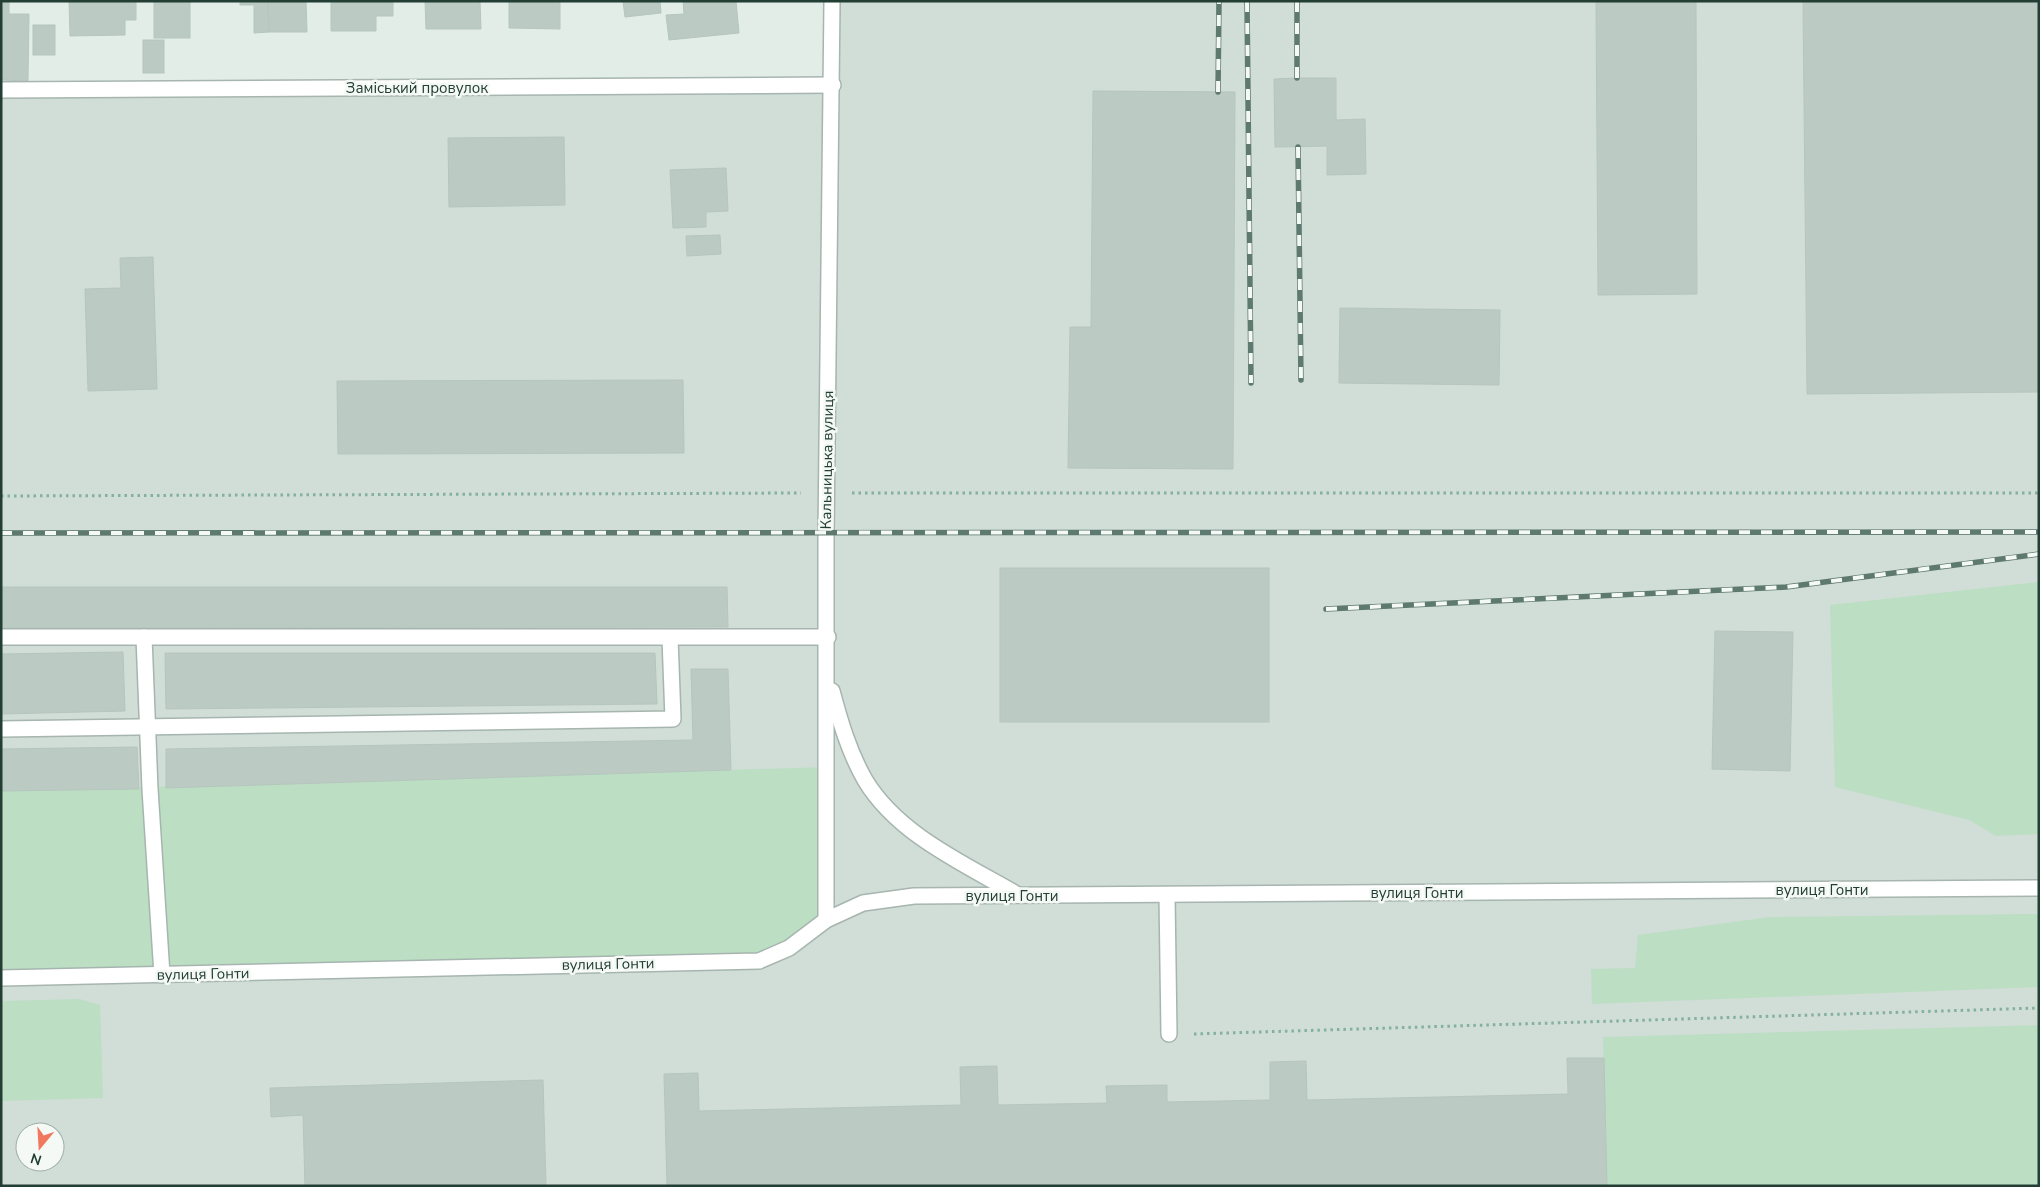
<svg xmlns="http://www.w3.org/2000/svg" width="2040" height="1187" font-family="'Nunito Sans',sans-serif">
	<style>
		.built { fill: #d1ddd7; fill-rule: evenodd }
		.green { fill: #bcdec3 }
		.building { fill: #bbcbc3; stroke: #b5c6be }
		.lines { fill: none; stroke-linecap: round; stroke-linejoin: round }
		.minor-casing { stroke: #a6b5af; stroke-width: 18 }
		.path { stroke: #84b09f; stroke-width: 3; stroke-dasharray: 2.5 4; stroke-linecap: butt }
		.minor { stroke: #fff; stroke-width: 15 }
		.rail-casing { stroke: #5d7970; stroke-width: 5.5 }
		.rail { stroke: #f4f9f6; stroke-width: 4; stroke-dasharray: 11; stroke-linecap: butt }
		.labels { text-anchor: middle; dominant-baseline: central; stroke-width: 5; stroke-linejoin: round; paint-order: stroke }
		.street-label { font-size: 15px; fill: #233e35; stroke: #f4f9f6 }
	</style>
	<rect width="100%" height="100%" fill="#e3ede8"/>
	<!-- built -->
	<path class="built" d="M833,1H2039V1186H1V92L833,86ZM25,1132H55V1162H25Z"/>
	<!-- green -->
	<g class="green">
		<path d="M2039,582V834L1996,836L1969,820L1835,787L1830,605Z"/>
		<path d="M827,767L826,920L759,961L1,978V791Z"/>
		<path d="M2039,914V987L1592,1004L1591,969L1635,968L1638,935L1770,917Z"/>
		<path d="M79,999L100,1005L103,1098L1,1101V1001Z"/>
		<path d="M2039,1025V1186H1607L1603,1037Z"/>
	</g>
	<!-- building -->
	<g class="building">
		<path d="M1,1H9V14H29L28,81L1,80Z"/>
		<path d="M69,1H136V20H125V35L70,36Z"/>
		<rect x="154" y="1" width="36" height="37"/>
		<path d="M240,1H268L269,32L254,33V5H240Z"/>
		<path d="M268,1H306L307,32H269Z"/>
		<path d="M331,1H393V16H376V31H331Z"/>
		<path d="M425,1H480L481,29H426Z"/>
		<path d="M509,1H560V29L509,28Z"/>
		<path d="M623,1H660L661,13L625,17Z"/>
		<path d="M683,1H736L739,33L669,40L666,15L684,14Z"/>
		<path d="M1596,1H1696L1697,294L1598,295Z"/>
		<path d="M1803,1H2039V392L1807,394Z"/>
		<rect x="33" y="25" width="22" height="30"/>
		<rect x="143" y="40" width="21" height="33"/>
		<path d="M1297,78H1336V120L1365,119L1366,174L1327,175V146L1275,147L1274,79Z"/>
		<path d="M1093,91L1235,92L1233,469L1068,468L1070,327H1091Z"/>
		<path d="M564,137L565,205L449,207L448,138Z"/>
		<path d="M726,168L728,211L706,212V227L673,228L670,170Z"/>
		<path d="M720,235L721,254L687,256L686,236Z"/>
		<path d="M153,257L157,389L88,391L85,289L121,288L120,258Z"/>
		<path d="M1340,308L1500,310L1499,385L1339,383Z"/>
		<path d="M683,380L684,453L338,454L337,381Z"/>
		<rect x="1000" y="568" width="269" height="154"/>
		<path d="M1,587H727L728,627L1,628Z"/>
		<path d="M1715,631L1793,632L1790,771L1712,769Z"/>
		<path d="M123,652L125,711L1,714V654Z"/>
		<path d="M165,653H655L657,704L166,709Z"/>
		<path d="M691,669H728L731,770L166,788V749L693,740Z"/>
		<path d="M137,747L139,789L1,791V749Z"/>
		<path d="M1567,1058H1604L1607,1186H667L664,1074L698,1073L699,1111L961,1105L960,1067L997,1066L998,1105L1107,1103L1106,1086L1167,1085V1102L1270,1100V1062L1306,1061L1307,1100L1568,1094Z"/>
		<path d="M543,1080L546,1186H305L303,1115L271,1117L270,1088Z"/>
	</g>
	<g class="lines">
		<defs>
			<g id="minor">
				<path d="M1,90L833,85"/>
				<path d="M1,637H828"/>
				<path d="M144,637L150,789L162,975"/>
				<path d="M832,691C840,721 849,752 865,780C898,835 965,864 1018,895"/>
				<path d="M1,729L673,719L670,638"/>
				<path d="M1167,895L1169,1034"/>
				<path d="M826,920V533L832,1"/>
				<path d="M1,978L759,961L789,948L826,920L863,903L914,896L2039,888"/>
			</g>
		</defs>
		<!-- minor casing -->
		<use href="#minor" class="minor-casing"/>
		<!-- path -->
		<g class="path">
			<path d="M852,493H2039"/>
			<path d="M1,496L801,493"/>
			<path d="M1194,1034L2039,1008"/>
		</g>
		<!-- minor -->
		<use href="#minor" class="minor"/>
		<defs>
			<g id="rail">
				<path d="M1247,1L1251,383"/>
				<path d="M1297,78V1"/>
				<path d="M1218,92L1219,1"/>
				<path d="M1298,147L1301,380"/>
				<path d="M1,533L2039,532"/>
				<path d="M1326,609L1786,587L2039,554"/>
			</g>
		</defs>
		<!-- rail casing -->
		<use href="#rail" class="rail-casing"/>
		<!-- rail -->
		<use href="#rail" class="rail"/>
	</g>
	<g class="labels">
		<!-- street labels -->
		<g class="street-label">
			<text x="417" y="88">Заміський провулок</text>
			<text transform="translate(827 460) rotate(-89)">Кальницька вулиця</text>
			<text x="1822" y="890">вулиця Гонти</text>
			<text x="1417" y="893">вулиця Гонти</text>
			<text x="1012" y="896">вулиця Гонти</text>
			<text transform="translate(608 964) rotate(-1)">вулиця Гонти</text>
			<text transform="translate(203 974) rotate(-1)">вулиця Гонти</text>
		</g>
	</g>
	<!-- border -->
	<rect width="2040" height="1187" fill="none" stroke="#233e35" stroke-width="5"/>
	<!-- north arrow -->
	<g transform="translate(40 1147) rotate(198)"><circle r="24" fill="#f4f9f6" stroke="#a0aea9"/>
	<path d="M0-4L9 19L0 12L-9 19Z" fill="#f1775d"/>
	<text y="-8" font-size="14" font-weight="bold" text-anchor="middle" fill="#233e35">N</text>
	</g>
</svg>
